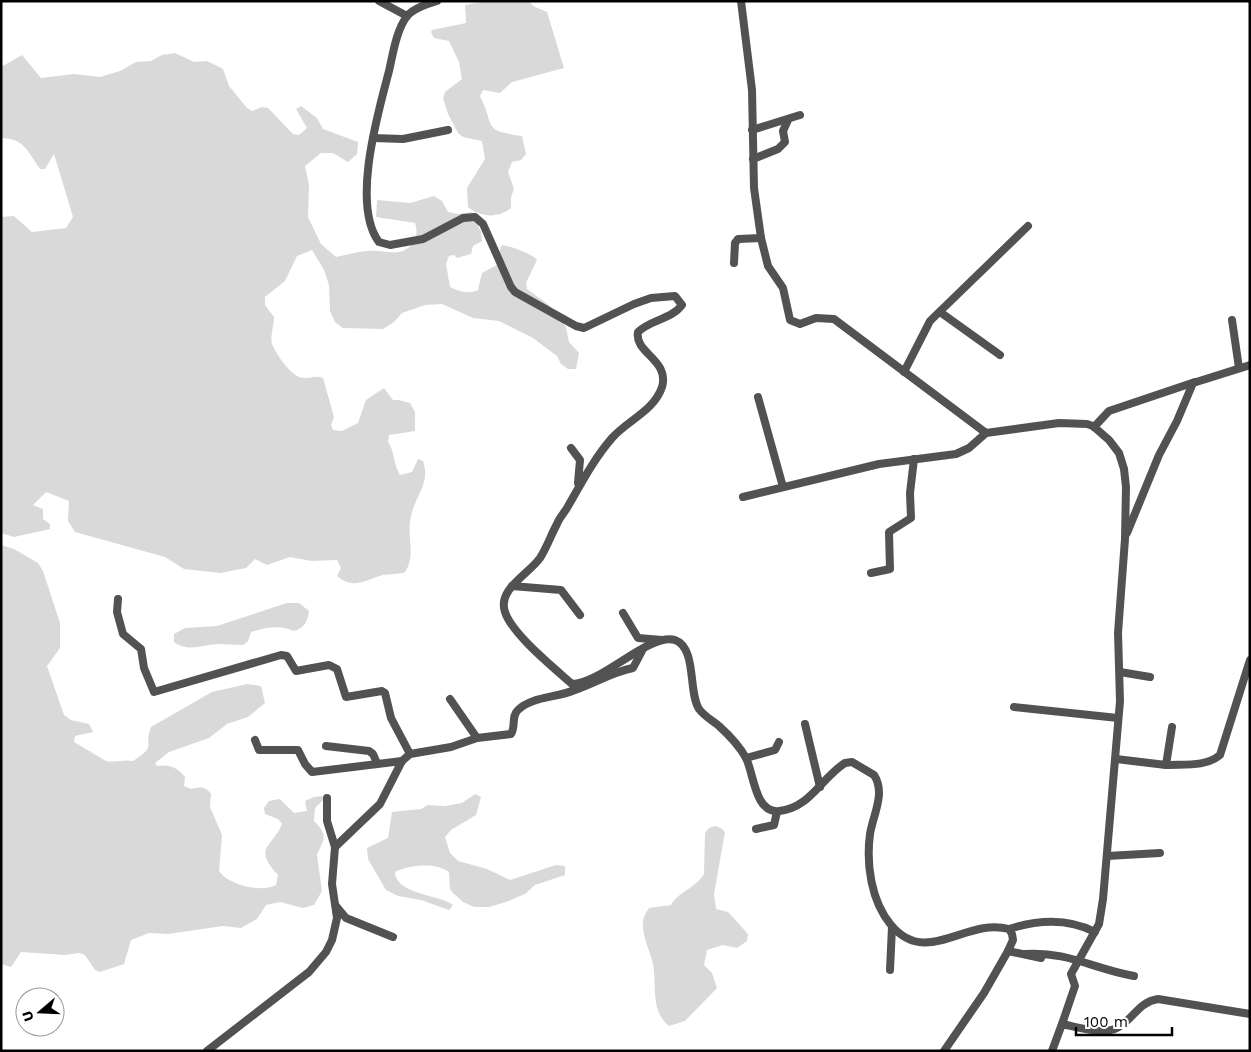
<svg xmlns="http://www.w3.org/2000/svg" width="1251" height="1052" font-family="'Work Sans',sans-serif">
	<style>
		.green { fill: #d9d9d9 }
		.lines { fill: none; stroke-linecap: round; stroke-linejoin: round }
		.minor { stroke: #525252; stroke-width: 8 }
	</style>
	<rect width="100%" height="100%" fill="#fff"/>
	<!-- green -->
	<g class="green">
		<path d="M488,1H529L533,6L547,12L564,68L512,82L500,93L483,90L480,96C496,128 481,130 522,136L526,154L521,160L512,162L508,172L514,189L511,197V208C500,218 480,218 468,207L467,188L485,159L482,141L463,137L458,133L448,114L443,98L445,92L462,79L459,62L449,41L434,38L431,32L432,30L466,23L465,5Z"/>
		<path d="M175,53L194,62L207,61L223,69L229,86L247,108L252,111L262,107L268,108L293,134L299,135L307,128L296,109L301,106L317,118L323,129L358,142L357,154L348,162L333,153H321L305,166L309,185L308,217L321,244L336,257C346,255 357,252 367,251C386,249 405,261 415,238C417,233 417,229 415,223L376,217L377,200L410,203L434,196L442,201L448,212L458,214L472,212L481,232L482,241L473,246L471,254L457,258L454,255L449,256L446,264L450,287C459,291 468,295 478,290L482,273L502,262L499,252L502,245C510,246 533,254 537,260L526,283L527,289L549,305L566,327L569,342L579,353L576,369H568L561,364L557,356L533,338L499,321L473,318L442,304L425,305L402,313L394,322L383,329L343,328L335,322L330,311L329,285L324,270L312,250L297,256L285,281L265,297V305L274,317C274,325 270,337 272,344C276,354 292,378 304,378C311,378 316,375 323,378L334,417L331,425L333,430L342,431L358,423L366,400L384,388L393,400H399L410,403L415,412V431L389,435L388,442C395,452 393,464 400,475L412,472L418,459L423,461C431,483 415,496 411,516C406,534 417,558 404,573C397,574 390,574 383,575C365,580 353,590 337,576L341,568L337,560L312,561L290,557L267,565L255,559L246,568L220,573L184,569L165,557L75,532L68,521L69,501L46,492L33,505L43,509V519L50,524V529L14,537L1,533V217L14,216L32,232L66,228L73,217L54,154L45,169H40C28,152 24,138 1,138V67L22,55L41,78L74,74L100,77L120,71L136,62L151,61L162,55Z"/>
		<path d="M1,545L14,549L38,563L43,571L60,623V648L47,666L64,715L71,720L89,724L93,732L75,736L74,742L106,761C115,763 123,759 133,761C158,744 143,749 151,727L212,692L247,684L261,686L265,703L248,717L227,724L209,738L169,752L155,763L157,766C169,764 177,767 185,777L184,786L191,789C200,787 205,786 211,794L210,807L222,835L219,871C228,885 261,893 276,885L278,875C252,847 273,847 282,824L278,819L265,814L264,808L269,801L280,799L294,813L307,811L305,801L314,797L322,796L324,799L315,808L314,821C329,836 324,838 317,855L322,891L314,905L303,908L280,902L266,905L257,919L241,928L223,926L168,934L149,933L131,940L124,964L100,972L95,970L85,955L79,953L65,955L21,952L11,967L1,964Z"/>
		<path d="M287,603H299L309,611C307,623 305,627 294,631C278,625 268,627 251,632L248,641L243,645C235,645 228,644 220,644C204,644 188,653 174,642V634L185,628L217,626Z"/>
		<path d="M475,794L481,797L476,815L451,830L445,837L450,853L458,861L487,869L510,880L556,865L565,866V875L535,885L525,894L506,902L489,907H474L463,902L453,893L450,889L449,872C435,862 409,865 395,872C395,892 433,895 448,902L453,905L449,910L421,900L398,896L386,890L368,859L367,848L388,838L392,812L421,809L428,805L445,806L462,803Z"/>
		<path d="M715,826L721,828L725,832L714,894L716,909L728,912L748,934L747,941L737,948L723,945L707,950L704,965L712,973L717,988L685,1021L669,1026C650,1011 657,984 653,964C650,951 642,936 643,923C643,917 646,913 649,908L671,905C679,891 696,888 704,874L705,833L709,828Z"/>
	</g>
	<g class="lines">
		<!-- minor -->
		<g class="minor">
			<path d="M379,1L407,16"/>
			<path d="M437,1C427,4 414,8 407,16C396,31 393,54 389,71C378,113 351,205 379,242L390,245L423,239L463,218L475,217L483,224L511,287L515,292L576,326L584,328L634,304L651,298L675,296L682,305C672,319 650,320 638,332C634,353 670,360 662,387C654,411 628,420 612,438C593,460 581,484 567,508C564,513 559,518 557,524C551,535 547,547 540,558C529,574 497,589 505,612C512,634 554,668 572,684C601,684 650,632 675,640C697,648 688,692 699,709C704,716 713,721 719,726C730,736 739,745 746,758C754,774 755,814 779,811C810,808 821,778 845,763L852,762L874,775C886,793 873,815 870,834C866,864 871,901 891,925C927,968 966,917 1009,929L1012,934L1013,940L1008,951L984,993L944,1051"/>
			<path d="M741,1L752,90L754,188L761,238L768,266L783,288L790,320L800,324L816,318L834,319L986,433L1059,423L1087,424L1093,426L1109,440L1119,453L1124,469L1126,487L1125,539L1118,633L1120,701L1103,899L1099,924L1071,974L1075,986L1062,1024"/>
			<path d="M752,130L800,115"/>
			<path d="M373,138L403,139L448,130"/>
			<path d="M753,159L778,149L785,142L783,131L788,120"/>
			<path d="M734,263L735,243L738,239L761,238"/>
			<path d="M940,312L1000,355"/>
			<path d="M1232,320L1239,368"/>
			<path d="M904,372L930,321L1028,226"/>
			<path d="M758,397L783,487"/>
			<path d="M1094,427L1109,411L1195,382"/>
			<path d="M571,448L580,460L578,483"/>
			<path d="M743,497L879,464L956,454L969,448L986,433"/>
			<path d="M1127,533L1159,455L1177,421L1193,383L1250,365"/>
			<path d="M871,573L890,569L889,532L911,518L910,493L914,459"/>
			<path d="M512,586L561,590L580,615"/>
			<path d="M118,599L117,612L123,634L141,649L144,668L154,692L281,655L287,656L296,671L329,665L337,669L346,697L382,691L385,693L391,718L410,754"/>
			<path d="M623,613L638,638L662,640"/>
			<path d="M1120,672L1150,677"/>
			<path d="M450,699L477,738L511,734C516,727 511,716 518,710C528,700 545,698 558,695C584,690 607,673 633,668L643,649"/>
			<path d="M1014,707L1118,718"/>
			<path d="M805,724L820,787"/>
			<path d="M255,740L259,750H298L305,764L312,772L402,761"/>
			<path d="M326,746L369,751L373,754L377,763"/>
			<path d="M746,758L775,750L779,742"/>
			<path d="M1116,759L1166,765L1172,727"/>
			<path d="M1166,765C1185,764 1206,767 1220,755L1250,660"/>
			<path d="M327,798V821L335,847"/>
			<path d="M756,829L774,825L777,812"/>
			<path d="M1107,856L1160,853"/>
			<path d="M336,906L346,918L393,937"/>
			<path d="M1009,929C1037,920 1068,918 1095,932"/>
			<path d="M1008,951L1041,958"/>
			<path d="M1025,954C1067,951 1094,969 1134,976"/>
			<path d="M890,970L892,927"/>
			<path d="M207,1051L309,972L326,952L332,940L337,918L332,884L335,847L380,804L402,761L410,754L451,747L477,738"/>
			<path d="M1052,1051L1062,1024C1077,1027 1103,1035 1117,1028C1133,1020 1138,1002 1158,999L1250,1014"/>
		</g>
	</g>
	<!-- border -->
	<rect width="1251" height="1052" fill="none" stroke="#000000" stroke-width="5"/>
	<!-- north arrow -->
	<g transform="translate(40 1012) rotate(251)"><circle r="24" fill="#ffffff" stroke="#999999"/>
	<path d="M0-4L9 19L0 12L-9 19Z" fill="#000000"/>
	<text y="-8" font-size="14" font-weight="bold" text-anchor="middle" fill="#000000">U</text>
	</g>
	<!-- scale -->
	<path d="M1076 1027v8h96v-8" fill="none" stroke="#000000" stroke-width="2.5"/>
	<text x="1084" y="1027" font-size="15" fill="#000000" stroke="#ffffff" stroke-width="4" paint-order="stroke">100 m</text>
</svg>
